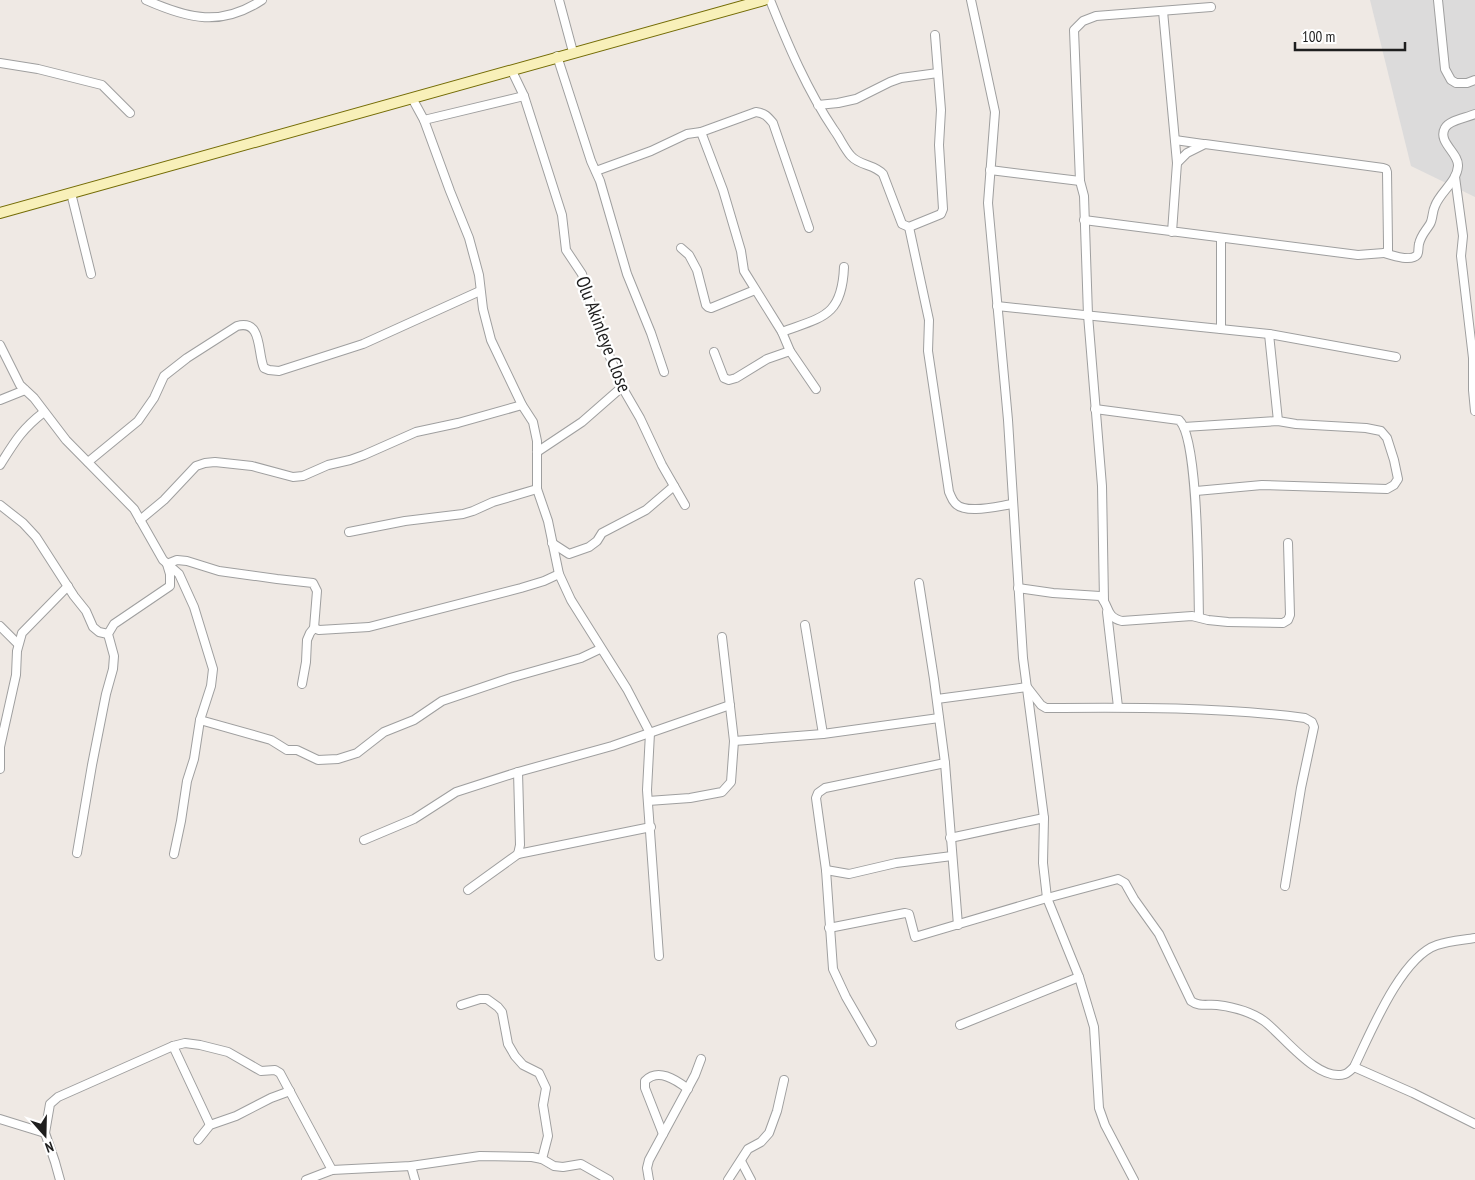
<svg xmlns="http://www.w3.org/2000/svg" width="1475" height="1180" font-family="'PT Sans Narrow',sans-serif">
	<style>
		.residential { fill: #dcdbdb }
		.lines { fill: none; stroke-linecap: round; stroke-linejoin: round }
		.minor-casing { stroke: #9f9f9f; stroke-width: 10 }
		.secondary-casing { stroke: #746c06; stroke-width: 12 }
		.minor { stroke: #fff; stroke-width: 8 }
		.secondary { stroke: #f8f0b9; stroke-width: 10 }
		.labels { text-anchor: middle; dominant-baseline: central; stroke-width: 4.5; stroke-linejoin: round; paint-order: stroke }
		.street-label { font-size: 19px; fill: #1e1e1e; stroke: #fff }
	</style>
	<rect width="100%" height="100%" fill="#efe9e4"/>
	<!-- residential -->
	<path class="residential" d="M1370,0H1475V197L1411,166Z"/>
	<g class="lines">
		<defs>
			<g id="minor">
				<path d="M146,0C189,19 221,27 262,0"/>
				<path d="M559,0L573,52"/>
				<path d="M770,0C788,45 807,90 834,130C840,138 844,148 851,156C860,166 874,164 883,174L902,224L909,227L941,214L943,209L939,145L941,110L935,35"/>
				<path d="M971,0L995,112L988,203L1008,420L1023,658L1044,818L1043,863L1047,898L1079,977L1094,1027L1099,1108L1105,1125L1134,1180"/>
				<path d="M1438,0L1445,69L1451,80L1456,83H1467L1475,80"/>
				<path d="M1163,11L1177,163"/>
				<path d="M557,56L591,161L600,181L627,274L651,333L664,372"/>
				<path d="M0,63L38,69L102,85L130,113"/>
				<path d="M512,71L524,96L562,215L566,250L582,274L597,325L622,387L640,418L662,465L685,505"/>
				<path d="M412,98L424,120L450,191L469,238L479,275L483,309L491,340L522,405L533,422L537,441V489L548,521L559,574L571,600L627,689L650,733L647,790L659,956"/>
				<path d="M818,105L838,103L856,99L890,82L901,78L938,73"/>
				<path d="M424,120L524,96"/>
				<path d="M701,132L756,112C765,113 768,117 773,123L809,228"/>
				<path d="M1175,140L1203,144"/>
				<path d="M990,170L1080,181"/>
				<path d="M596,171L651,151L687,134L701,132L723,190L741,251L744,271L782,332L790,351L816,389"/>
				<path d="M1455,177L1463,236L1461,256L1473,358V390L1475,411"/>
				<path d="M71,193L91,274"/>
				<path d="M1084,220L1358,255L1384,253L1388,251V244L1387,172L1386,169L1383,168L1205,144L1187,153L1177,163L1172,232"/>
				<path d="M909,227L929,320L928,351L949,492C951,496 952,500 955,503C965,515 998,506 1013,504"/>
				<path d="M1221,238V329"/>
				<path d="M681,248L689,255L697,270L706,305L708,307L711,308L755,290"/>
				<path d="M1384,253C1391,255 1411,262 1417,255C1419,253 1418,248 1419,244C1421,235 1425,232 1430,224C1433,219 1432,212 1435,206C1440,192 1457,182 1458,166C1459,153 1437,142 1445,128C1449,120 1466,118 1475,114"/>
				<path d="M997,306L1269,334L1396,357"/>
				<path d="M782,332C822,317 842,317 844,267"/>
				<path d="M1269,334L1278,421"/>
				<path d="M0,345L20,385L34,398L66,440L134,509L163,560L179,574L194,607L213,669L211,686L200,720L194,759L187,781L181,821L174,854"/>
				<path d="M714,352L724,378L729,380L736,378L767,359L790,351"/>
				<path d="M0,400L25,390"/>
				<path d="M1095,409L1179,420C1199,438 1198,584 1199,617"/>
				<path d="M1184,427L1278,421L1296,424L1366,428L1381,431L1387,438L1394,460L1398,479L1394,485L1387,489L1262,485L1196,491"/>
				<path d="M537,452L582,422L622,387"/>
				<path d="M88,462L138,421L154,398L164,376L187,358L237,326C263,319 257,353 264,368L269,370L279,371L363,344L480,291"/>
				<path d="M0,465C15,441 22,429 44,412"/>
				<path d="M0,505L23,523L36,537L74,596L86,611L93,627L99,632L108,634"/>
				<path d="M140,520L164,500L196,466L205,463L215,462L252,466L293,477L303,476L328,465L350,460L364,455L416,432L458,423L522,405"/>
				<path d="M349,532L405,521L463,514L473,511L493,502L537,489"/>
				<path d="M552,543L569,554L589,547L597,541L602,533L646,510L674,486"/>
				<path d="M919,583L934,679L945,763L958,925"/>
				<path d="M1018,588L1053,593L1100,596C1110,606 1105,617 1122,621L1192,616L1208,620L1228,622L1283,623L1288,620L1290,615L1288,543"/>
				<path d="M1104,601L1102,486L1088,315L1084,196L1080,181L1074,30L1083,21L1096,16L1211,7"/>
				<path d="M1107,612L1118,707"/>
				<path d="M805,625L823,734"/>
				<path d="M0,626L18,644"/>
				<path d="M314,628L319,630L369,627L521,588L544,581L559,574"/>
				<path d="M937,699L1027,687L1041,705L1046,708C1133,707 1220,707 1305,718L1312,722L1314,727L1301,788L1285,886"/>
				<path d="M200,720L271,740L287,750H297L318,760L338,759L357,753L384,732L414,720L442,701L510,678L581,658L600,649"/>
				<path d="M734,741L823,734L939,718"/>
				<path d="M0,769V747L16,675L17,651L22,633L68,586"/>
				<path d="M648,801L690,798L722,792L731,782L734,741L722,637"/>
				<path d="M950,838L1044,818"/>
				<path d="M364,840L414,819L456,792L518,772L612,746L730,705"/>
				<path d="M77,853L92,765L106,694L113,669L114,656L108,634L114,624L170,586V574L167,564L177,560L187,561L219,571L277,579L313,583L317,591L314,628L310,633L307,640L306,662L302,684"/>
				<path d="M518,854L651,827"/>
				<path d="M826,870L849,874L896,863L952,856"/>
				<path d="M468,890L518,854L520,845L518,772"/>
				<path d="M829,928L905,913L909,914L915,937L1047,898L1118,879L1125,883L1134,899L1159,934L1191,1001C1199,1007 1207,1004 1217,1005C1233,1007 1250,1011 1264,1021C1283,1035 1318,1083 1345,1074C1348,1073 1352,1069 1354,1067C1370,1034 1401,957 1437,945C1449,941 1463,940 1475,938"/>
				<path d="M461,1005L480,999H487L498,1007L502,1012L508,1044L515,1056L523,1065L539,1073L546,1088L543,1105L548,1136L542,1159"/>
				<path d="M960,1025L1079,977"/>
				<path d="M872,1042L846,997L833,969L826,870L816,798L818,793L825,788L945,763"/>
				<path d="M173,1046L210,1125"/>
				<path d="M1354,1067L1413,1093L1475,1124"/>
				<path d="M0,1119L45,1133"/>
				<path d="M663,1134L645,1088V1081C658,1068 675,1079 688,1089"/>
				<path d="M198,1140L210,1125L236,1116L271,1098L290,1091"/>
				<path d="M741,1161L751,1180"/>
				<path d="M411,1166L415,1180"/>
				<path d="M60,1180L55,1162L45,1133L50,1104L58,1097L173,1046L185,1043L200,1045L228,1052L261,1071L275,1070L280,1073L332,1170"/>
				<path d="M306,1180L332,1170L411,1166L480,1156L532,1157L542,1159L554,1166L563,1167L581,1164L609,1180"/>
				<path d="M649,1180L647,1168L649,1160L695,1075L701,1059"/>
				<path d="M728,1180L748,1149L761,1142L769,1133L777,1111L784,1080"/>
			</g>
			<path id="secondary" d="M0,213L764,0"/>
		</defs>
		<!-- minor casing -->
		<use href="#minor" class="minor-casing"/>
		<!-- secondary casing -->
		<use href="#secondary" class="secondary-casing"/>
		<!-- minor -->
		<use href="#minor" class="minor"/>
		<!-- secondary -->
		<use href="#secondary" class="secondary"/>
	</g>
	<g class="labels">
		<!-- street labels -->
		<g class="street-label">
			<text transform="translate(604 334) rotate(69)">Olu Akinleye Close</text>
		</g>
	</g>
	<!-- north arrow -->
	<g transform="translate(45 1135) rotate(160)" stroke="#ffffff" stroke-width="4" paint-order="stroke">
	<path d="M0-4L9 19L0 12L-9 19Z" fill="#1e1e1e"/>
	<text y="-8" font-size="14" font-weight="bold" text-anchor="middle" fill="#1e1e1e">N</text>
	</g>
	<!-- scale -->
	<path d="M1295 42v8h110v-8" fill="none" stroke="#1e1e1e" stroke-width="2.5"/>
	<text x="1302" y="42" font-size="15" fill="#1e1e1e" stroke="#ffffff" stroke-width="4" paint-order="stroke">100 m</text>
</svg>
